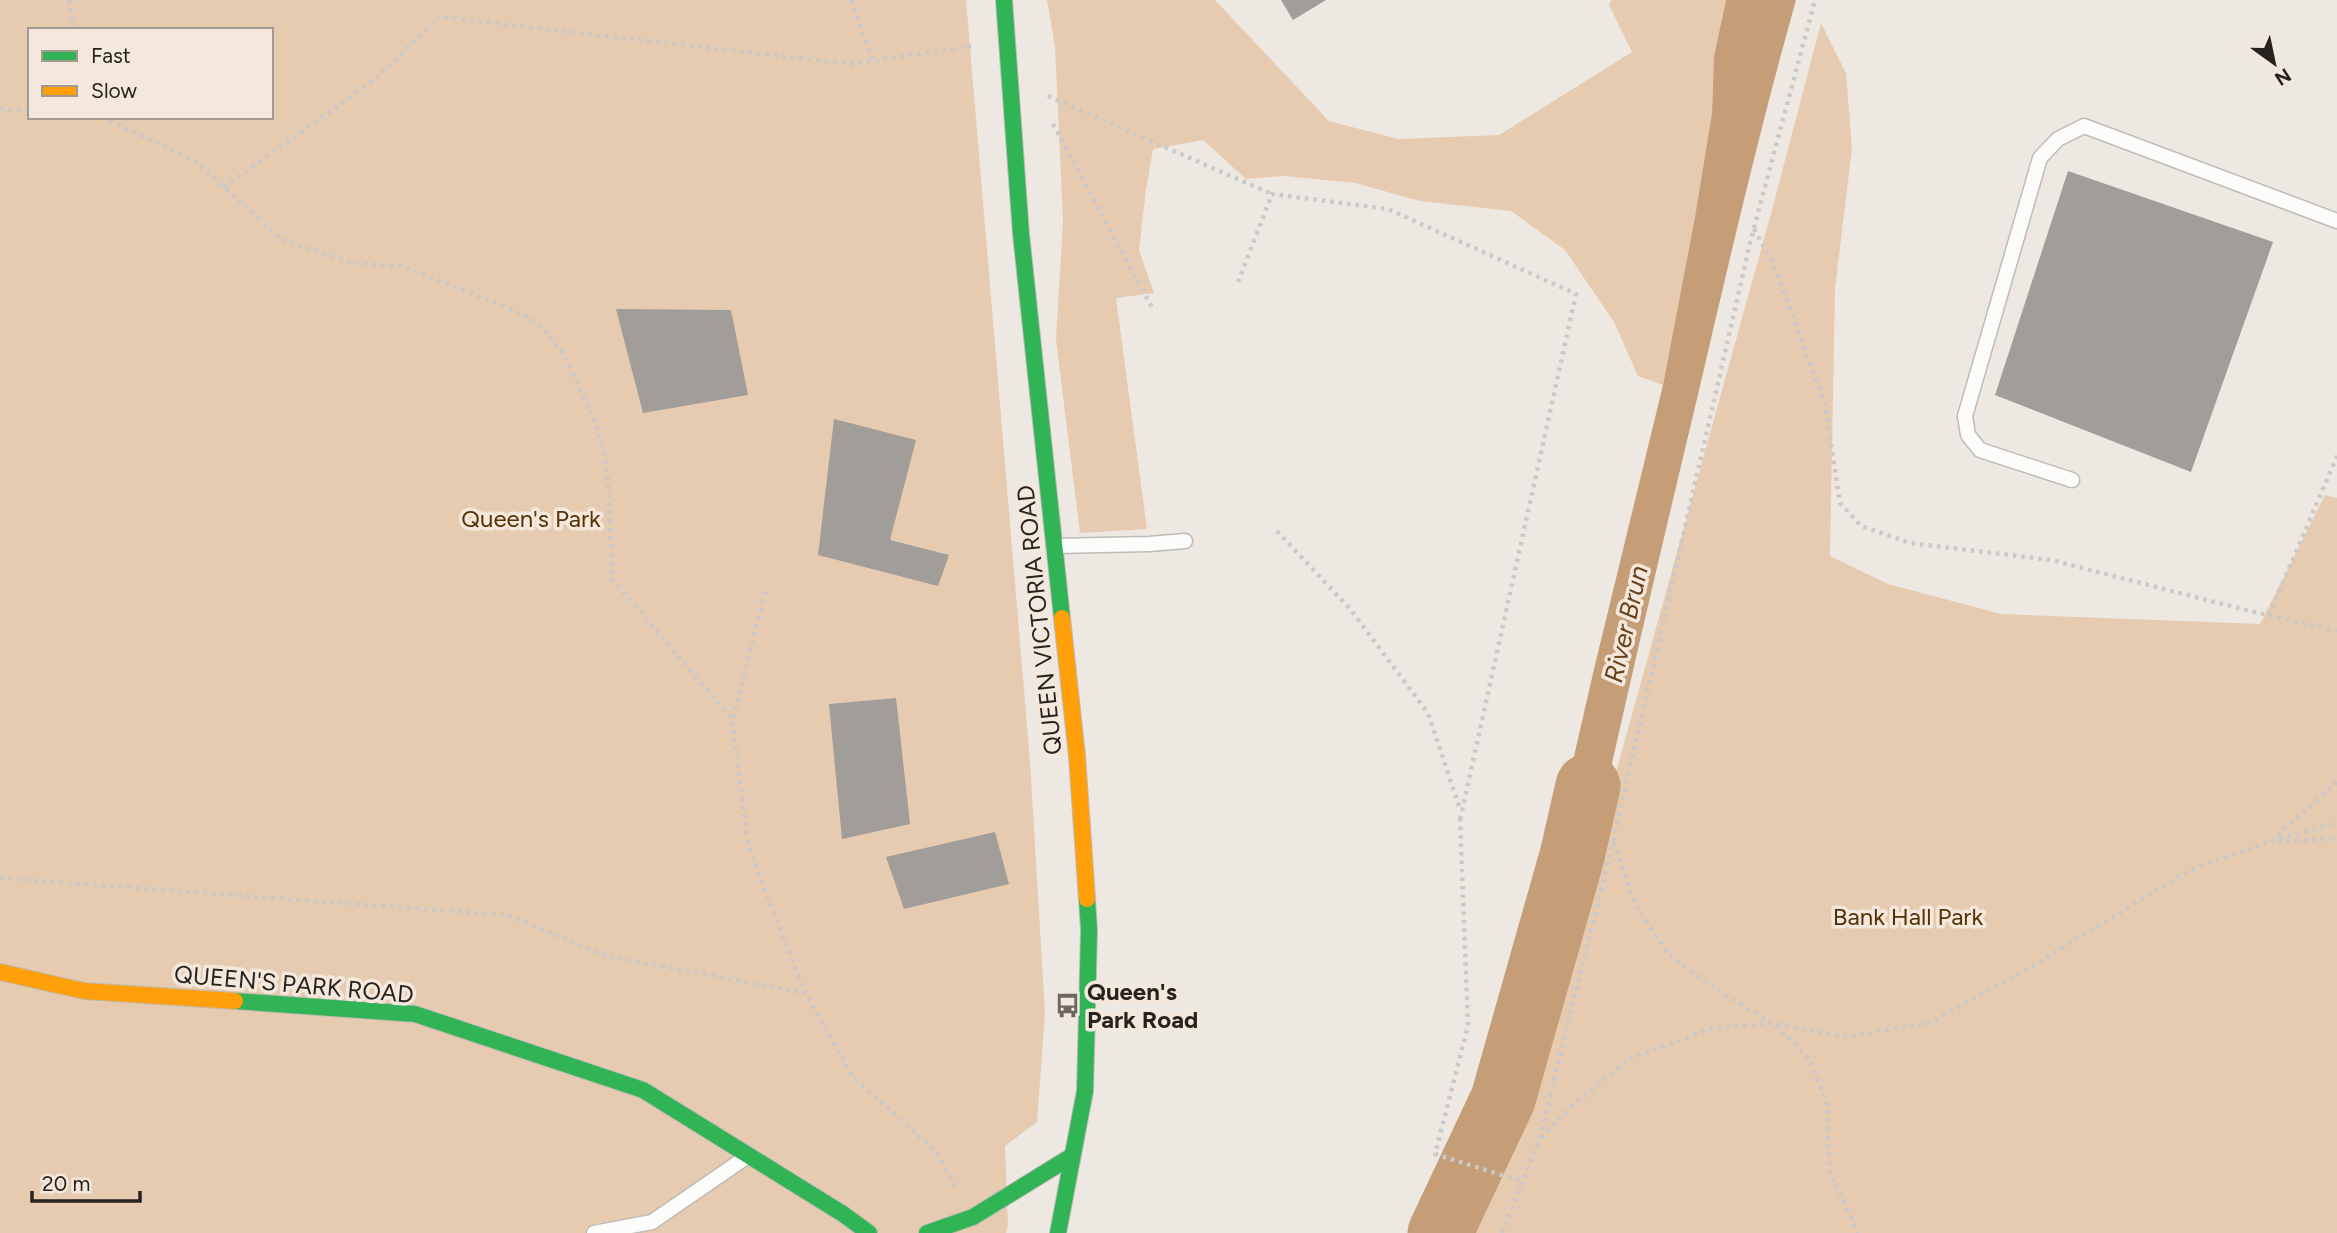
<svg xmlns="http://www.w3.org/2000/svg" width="2337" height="1233" font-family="Figtree,sans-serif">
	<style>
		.green { fill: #e7cbb0; fill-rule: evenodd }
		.water { fill: #c59e78 }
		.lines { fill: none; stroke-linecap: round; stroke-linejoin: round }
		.river { stroke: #c59e78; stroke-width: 65 }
		.building { fill: #a19d98 }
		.lane-casing { stroke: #bfbab5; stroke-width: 17 }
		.fast-casing { stroke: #bfbab5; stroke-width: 18 }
		.slow-casing { stroke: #bfbab5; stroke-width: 18 }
		.path { stroke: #cbc9c7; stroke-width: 4.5; stroke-dasharray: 3.5 5; stroke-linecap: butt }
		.lane { stroke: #fcfcfb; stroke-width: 14 }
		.fast { stroke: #30b455; stroke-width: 16 }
		.slow { stroke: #ff9f0a; stroke-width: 16 }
		.labels { text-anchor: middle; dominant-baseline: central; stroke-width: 7; stroke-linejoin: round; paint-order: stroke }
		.park-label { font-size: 24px; fill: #543005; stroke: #f4e8dc }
		.street-label { font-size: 24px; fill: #27221e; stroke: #f4e8dc }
		.poi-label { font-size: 24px; font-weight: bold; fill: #27221e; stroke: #f4e8dc; text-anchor: start }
		.water-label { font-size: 26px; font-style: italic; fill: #67421b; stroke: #f4e8dc }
	</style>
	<rect width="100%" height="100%" fill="#eee8e2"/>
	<!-- green -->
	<g class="green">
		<path d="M0,0H966L1030,761L1045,1013L1037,1122L1005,1146L1008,1226L1006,1233H0ZM30,30H271V117H30Z"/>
		<path d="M1047,0H1215L1329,121L1398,139L1499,135L1632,52L1609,5L1611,0H1726L1714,56L1712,113L1695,217L1663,385L1638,376L1614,322L1565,250L1511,211L1420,201L1355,183L1284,176L1246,179L1203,140L1153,149L1146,190L1139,250L1154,293L1116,298L1147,529L1080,533L1056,340L1063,221L1055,47Z"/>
		<path d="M1821,23L1846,73L1852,148L1835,289L1830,556L1888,584L2001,614L2260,624L2325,495L2337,498V1233H1470L1488,1200L1517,1129L1772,210Z"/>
	</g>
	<!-- water -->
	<path class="water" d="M1726,0H1796C1760,128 1730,257 1700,386C1661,550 1622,713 1587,878L1548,870L1594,669L1663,385L1695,217L1712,113L1714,56Z"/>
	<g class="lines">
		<!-- river -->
		<path class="river" d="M1440,1233L1503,1099L1572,856L1588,786"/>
	</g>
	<!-- building -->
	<g class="building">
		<path d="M1281,0H1326L1293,20Z"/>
		<path d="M2068,171L2273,242L2191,472L1995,395Z"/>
		<path d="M616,309L731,310L748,395L643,413Z"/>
		<path d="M834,419L916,440L890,540L949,555L938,586L818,555Z"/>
		<path d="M896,698L910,824L842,839L829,704Z"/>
		<path d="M995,832L1009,884L904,909L886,857Z"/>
	</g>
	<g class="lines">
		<defs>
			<g id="lane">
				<path d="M2072,480L1980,450L1968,435L1965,416L2040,158L2058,139L2084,126L2337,221"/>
				<path d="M1055,546L1149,544L1185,541"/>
				<path d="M594,1233L652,1222L745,1158"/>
			</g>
			<g id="fast">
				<path d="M1004,0L1021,234L1062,618"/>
				<path d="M235,1001L415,1014L643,1090L843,1214L869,1233"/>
				<path d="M927,1233L973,1217L1072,1156"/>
				<path d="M1058,1233L1085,1091L1089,930L1087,899"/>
			</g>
			<g id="slow">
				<path d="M1062,618L1077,756L1087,899"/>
				<path d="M0,972L84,991L235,1001"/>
			</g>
		</defs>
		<!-- lane casing -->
		<use href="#lane" class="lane-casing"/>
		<!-- fast casing -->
		<use href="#fast" class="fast-casing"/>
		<!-- slow casing -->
		<use href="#slow" class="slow-casing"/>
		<!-- path -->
		<g class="path">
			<path d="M69,0L74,30"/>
			<path d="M851,0L873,60"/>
			<path d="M1048,96L1272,194"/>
			<path d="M0,109L30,110"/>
			<path d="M102,117L195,161L281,239L353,263L401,266L502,305L537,322L564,354L596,424L607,468L613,580L732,719L748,845L805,993L854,1078L934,1149L955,1186"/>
			<path d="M1053,124L1154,311"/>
			<path d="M224,187L377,78L439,17L850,64L972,46"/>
			<path d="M1754,229L1775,267L1825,404L1840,503L1861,526L1910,543L2051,560L2242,609L2337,631"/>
			<path d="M1238,282L1272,194L1388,209L1576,294L1460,820"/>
			<path d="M1277,531L1350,609L1428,713L1460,809"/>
			<path d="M2269,615L2337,456"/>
			<path d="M733,718L766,589"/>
			<path d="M1460,818L1468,1026L1435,1154L1524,1182"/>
			<path d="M2271,841L2337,782"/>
			<path d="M2278,841L2337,839"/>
			<path d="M1614,842L1635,904L1669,955L1724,994L1773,1023L1844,1037L1929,1023L2026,970L2188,871L2270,841L2337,823"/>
			<path d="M0,878L507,915L607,956L804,993"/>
			<path d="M1541,1138L1571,1107L1631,1058L1713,1028L1773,1023L1810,1059L1827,1105L1830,1172L1858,1233"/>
			<path d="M1502,1233L1540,1138L1613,841L1751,239L1815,0"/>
		</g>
		<!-- lane -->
		<use href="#lane" class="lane"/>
		<!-- fast -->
		<use href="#fast" class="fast"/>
		<!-- slow -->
		<use href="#slow" class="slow"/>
	</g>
	<!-- icons -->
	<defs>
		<symbol id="bus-bare" viewBox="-9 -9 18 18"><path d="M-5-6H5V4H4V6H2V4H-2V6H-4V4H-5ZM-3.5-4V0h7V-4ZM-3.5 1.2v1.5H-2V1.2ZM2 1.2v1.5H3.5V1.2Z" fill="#6d6763" stroke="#f4e8dc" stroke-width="2.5" paint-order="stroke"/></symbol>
	</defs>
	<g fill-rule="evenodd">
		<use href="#bus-bare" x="1050" y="988" width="35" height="35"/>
	</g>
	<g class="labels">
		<!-- park labels -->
		<g class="park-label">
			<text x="531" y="518">Queen's Park</text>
			<text x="1908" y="916">Bank Hall Park</text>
		</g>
		<!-- street labels -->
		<g class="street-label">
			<text transform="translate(1039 620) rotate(-96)">QUEEN VICTORIA ROAD</text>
			<text transform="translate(294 984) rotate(5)">QUEEN'S PARK ROAD</text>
		</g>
		<!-- poi labels -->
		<g class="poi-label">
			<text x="1087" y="991">Queen's<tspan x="1087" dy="28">Park Road</tspan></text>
		</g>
		<!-- water labels -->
		<g class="water-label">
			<text transform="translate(1626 624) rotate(-77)">River Brun</text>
		</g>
	</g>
	<!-- legend -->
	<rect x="28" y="28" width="245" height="91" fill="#f4e8dc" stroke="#a29990" stroke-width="2"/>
	<rect x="42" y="51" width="35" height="10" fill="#30b455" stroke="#a29990" stroke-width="2"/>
	<text x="91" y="63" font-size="21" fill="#27221e">Fast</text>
	<rect x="42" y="86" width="35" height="10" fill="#ff9f0a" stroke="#a29990" stroke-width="2"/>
	<text x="91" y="98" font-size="21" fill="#27221e">Slow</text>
	<!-- north arrow -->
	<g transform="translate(2274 63) rotate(147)" stroke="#f4e8dc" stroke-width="5" paint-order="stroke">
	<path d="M0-5L12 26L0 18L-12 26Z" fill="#27221e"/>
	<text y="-10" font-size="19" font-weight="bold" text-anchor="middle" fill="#27221e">N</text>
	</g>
	<!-- scale -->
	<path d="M32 1191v10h108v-10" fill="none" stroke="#27221e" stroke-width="3.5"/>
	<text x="42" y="1191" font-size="21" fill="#27221e" stroke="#f4e8dc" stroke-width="5" paint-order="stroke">20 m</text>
</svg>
